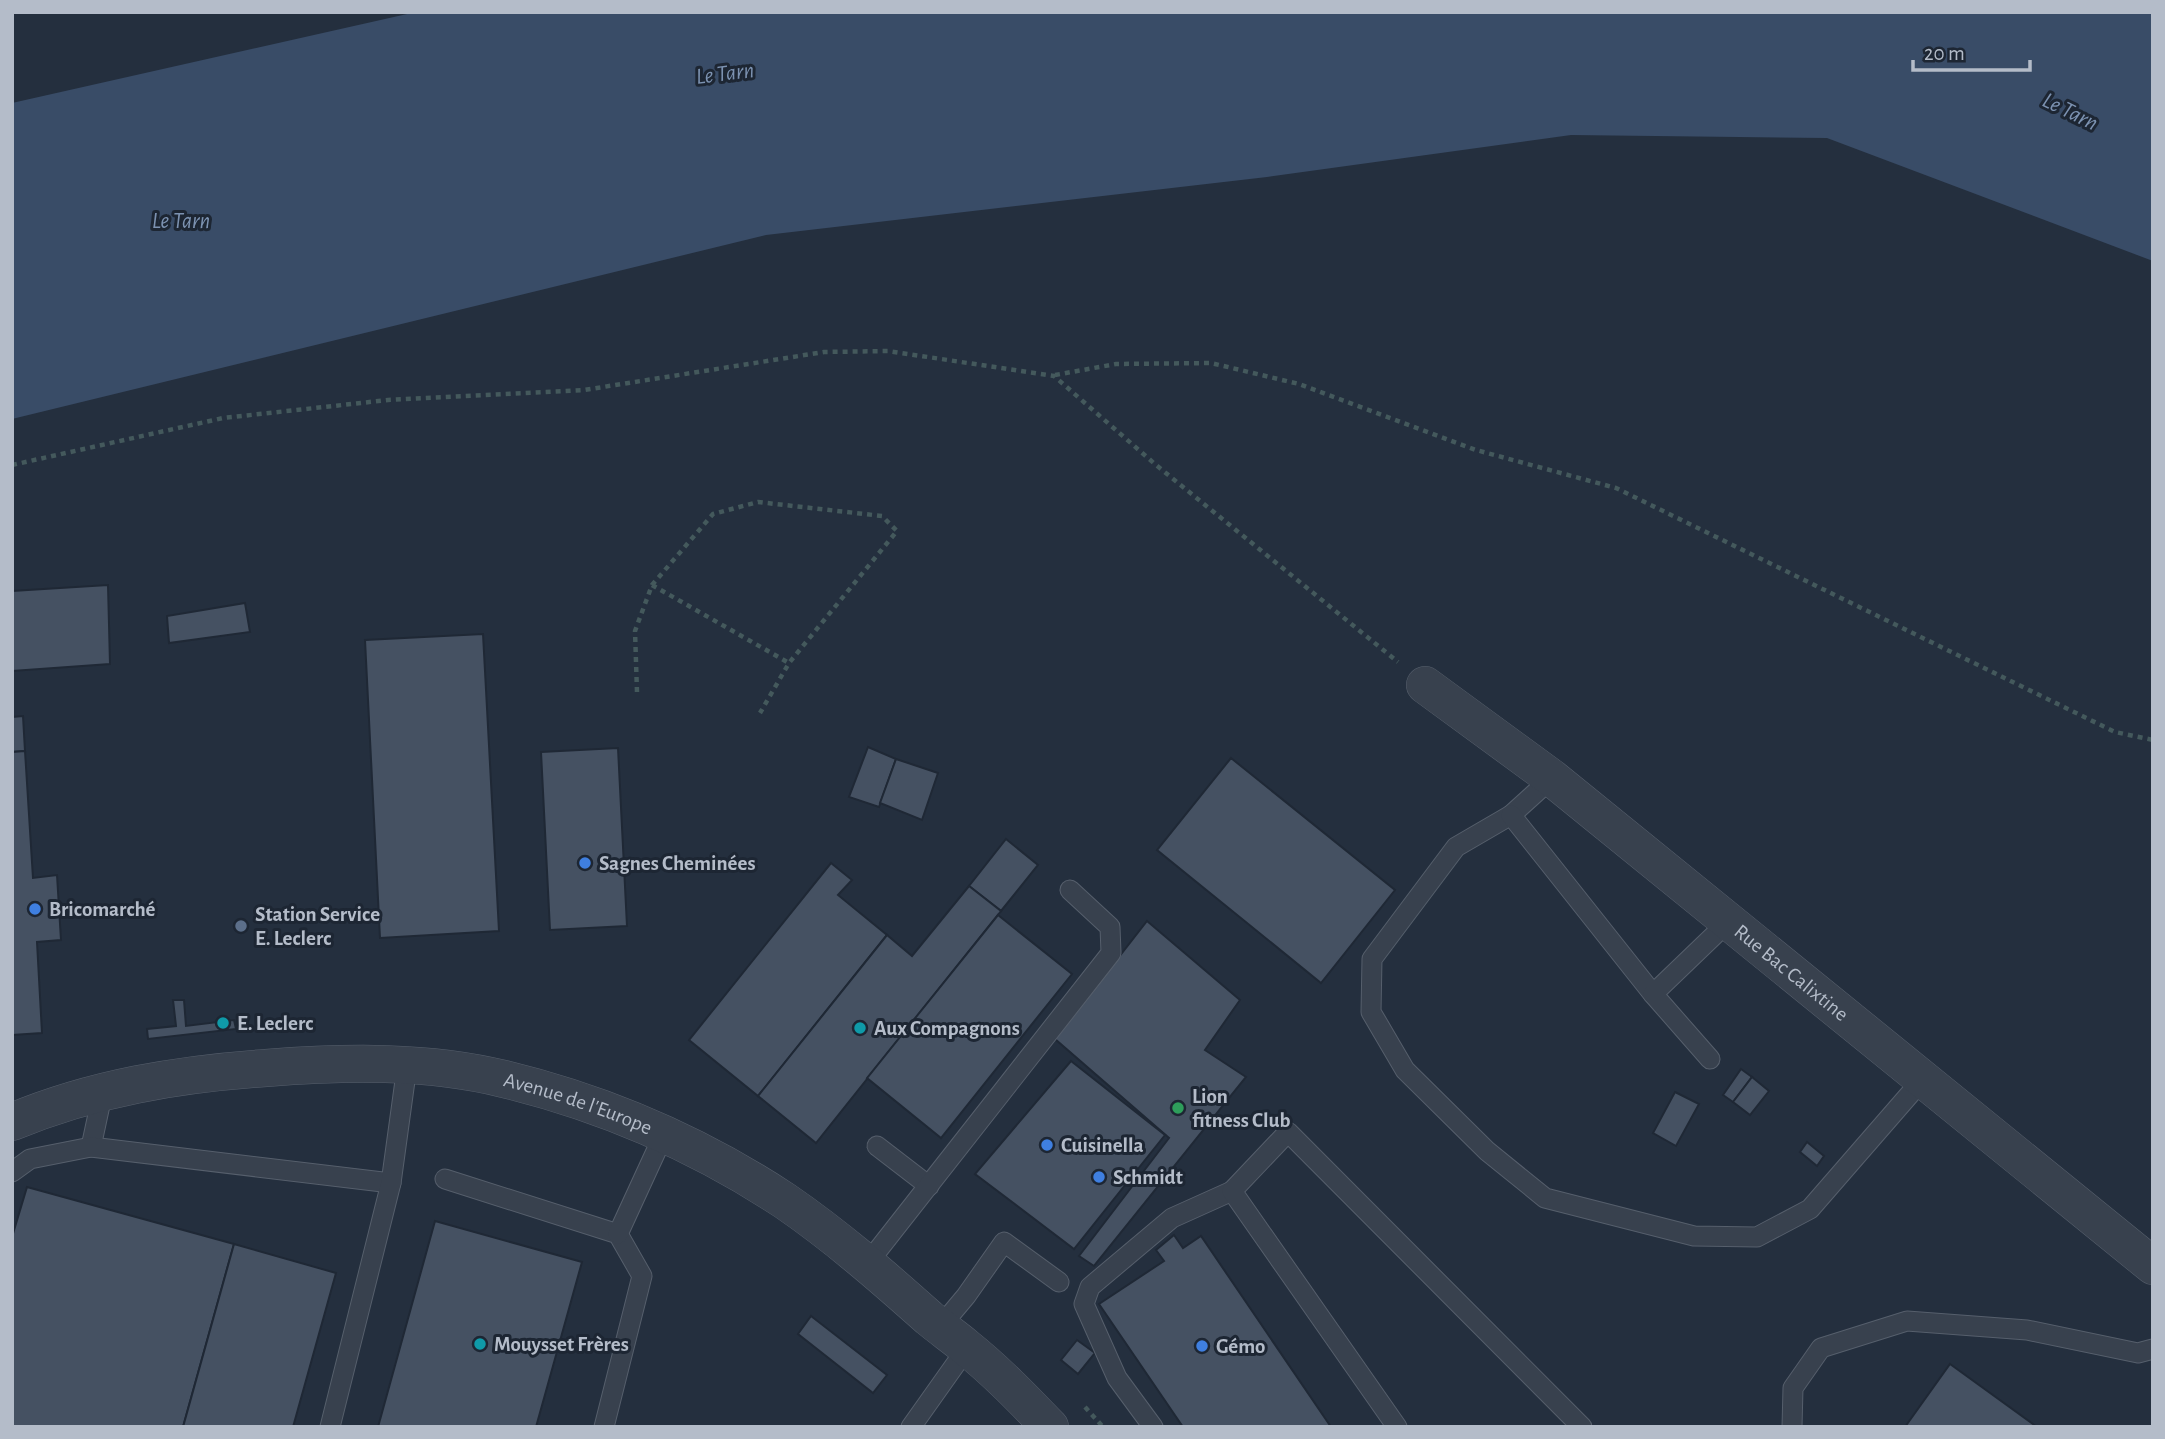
<svg xmlns="http://www.w3.org/2000/svg" width="2165" height="1439" font-family="'Alegreya Sans',sans-serif">
	<style>
		.water { fill: #394c67 }
		.building { fill: #455162; stroke: #1f2835; stroke-width: 2 }
		.lines { fill: none; stroke-linecap: round; stroke-linejoin: round }
		.lane-casing { stroke: #565f6c; stroke-width: 21 }
		.street-casing { stroke: #565f6c; stroke-width: 38 }
		.path { stroke: #44595c; stroke-width: 4.5; stroke-dasharray: 5 5; stroke-linecap: butt }
		.lane { stroke: #38414e; stroke-width: 19 }
		.street { stroke: #38414e; stroke-width: 37 }
		.shop-dot { fill: #3f7fe0; stroke: #1d2633; stroke-width: 2.5 }
		.service-dot { fill: #5c6f8a; stroke: #1d2633; stroke-width: 2.5 }
		.culture-dot { fill: #0f9aa8; stroke: #1d2633; stroke-width: 2.5 }
		.leisure-dot { fill: #2e9e5b; stroke: #1d2633; stroke-width: 2.5 }
		.labels { text-anchor: middle; dominant-baseline: central; stroke-width: 6; stroke-linejoin: round; paint-order: stroke }
		.poi-label { font-size: 21px; font-weight: bold; fill: #b4bcc9; stroke: #1d2633; text-anchor: start }
		.street-label { font-size: 21px; fill: #b4bcc9; stroke: #1d2633 }
		.water-label { font-size: 23px; font-style: italic; fill: #7c92b1; stroke: #1d2633 }
	</style>
	<rect width="100%" height="100%" fill="#242f3e"/>
	<!-- water -->
	<path class="water" d="M416,12H2153V261L1827,138L1571,135L1267,177L766,235L12,419V103Z"/>
	<!-- building -->
	<g class="building">
		<path d="M108,585L110,664L12,671V591Z"/>
		<path d="M245,603L250,632L169,643L167,616Z"/>
		<path d="M483,634L499,931L380,938L365,640Z"/>
		<path d="M23,716L25,751L12,752V717Z"/>
		<path d="M868,747L896,759L879,807L849,797Z"/>
		<path d="M618,748L627,926L550,930L541,752Z"/>
		<path d="M25,751L33,878L57,875L61,940L37,942L42,1033L12,1035V752Z"/>
		<path d="M1231,758L1395,890L1321,983L1157,850Z"/>
		<path d="M896,759L938,773L922,820L880,803Z"/>
		<path d="M1006,839L1038,865L1001,911L969,886Z"/>
		<path d="M831,863L852,880L838,895L887,935L758,1096L689,1040Z"/>
		<path d="M969,886L1001,911L816,1143L758,1096L887,935L912,956Z"/>
		<path d="M998,915L1072,974L941,1138L867,1078Z"/>
		<path d="M1147,921L1240,1000L1205,1050L1246,1077L1094,1266L1079,1256L1169,1138L1055,1039Z"/>
		<path d="M173,1000H184L186,1026L234,1020L236,1029L148,1039L147,1029L176,1026Z"/>
		<path d="M1071,1061L1165,1135L1074,1249L975,1174Z"/>
		<path d="M1741,1069L1752,1077L1733,1102L1723,1095Z"/>
		<path d="M1752,1077L1769,1091L1750,1115L1733,1102Z"/>
		<path d="M1675,1092L1699,1104L1676,1146L1653,1133Z"/>
		<path d="M1807,1142L1824,1156L1817,1166L1800,1152Z"/>
		<path d="M27,1187L234,1244L183,1427H12V1237Z"/>
		<path d="M435,1221L582,1262L536,1427H378Z"/>
		<path d="M1174,1235L1183,1248L1201,1236L1331,1427H1183L1099,1304L1164,1261L1156,1250Z"/>
		<path d="M234,1244L336,1273L293,1427H183Z"/>
		<path d="M811,1316L887,1375L873,1393L798,1334Z"/>
		<path d="M1077,1340L1095,1353L1078,1374L1061,1360Z"/>
		<path d="M1950,1364L2037,1427H1905Z"/>
	</g>
	<g class="lines">
		<defs>
			<g id="lane">
				<path d="M1552,778L1511,815L1456,847L1372,959L1371,1012L1405,1070L1487,1151L1545,1198L1694,1236L1757,1237L1810,1209L1923,1079"/>
				<path d="M1511,815L1653,994"/>
				<path d="M1710,1059L1653,994L1729,921"/>
				<path d="M877,1146L929,1186"/>
				<path d="M91,1147L103,1091"/>
				<path d="M12,1172L30,1159L91,1147L391,1183"/>
				<path d="M445,1179L618,1234L642,1276L604,1427"/>
				<path d="M618,1234L664,1134"/>
				<path d="M867,1264L1111,953L1110,927L1070,890"/>
				<path d="M940,1327L966,1296L1004,1242L1059,1282"/>
				<path d="M330,1427L391,1183L407,1066"/>
				<path d="M911,1427L967,1348"/>
				<path d="M1153,1427L1117,1378L1084,1304L1090,1287L1172,1218L1232,1191"/>
				<path d="M1397,1427L1232,1191L1288,1132L1582,1427"/>
				<path d="M1792,1427L1793,1388L1821,1348L1907,1321L2027,1330L2138,1353L2153,1349"/>
			</g>
			<g id="street">
				<path id="s1" d="M1425,685L1552,778L2153,1266"/>
				<path id="s2" d="M12,1122C93,1088 179,1074 266,1068C344,1062 427,1060 504,1079C603,1103 700,1145 785,1201C836,1236 883,1277 929,1318C941,1328 954,1337 966,1347C996,1371 1023,1399 1050,1427"/>
			</g>
		</defs>
		<!-- lane casing -->
		<use href="#lane" class="lane-casing"/>
		<!-- street casing -->
		<use href="#street" class="street-casing"/>
		<!-- path -->
		<g class="path">
			<path d="M1055,375L1116,364L1211,363L1299,384L1476,450L1616,488L2115,732L2153,740"/>
			<path d="M12,465L223,418L388,400L584,390L824,352L888,351L1054,376L1156,465L1398,662"/>
			<path d="M652,585L789,663"/>
			<path d="M637,692L635,631L652,585L713,514L758,502L882,516L897,531L789,663L760,713"/>
			<path d="M1085,1407L1103,1427"/>
		</g>
		<!-- lane -->
		<use href="#lane" class="lane"/>
		<!-- street -->
		<use href="#street" class="street"/>
	</g>
	<!-- markers -->
	<g class="shop-dot">
		<circle cx="585" cy="863" r="7"/>
		<circle cx="35" cy="909" r="7"/>
		<circle cx="1047" cy="1145" r="7"/>
		<circle cx="1099" cy="1177" r="7"/>
		<circle cx="1202" cy="1346" r="7"/>
	</g>
	<circle class="service-dot" cx="241" cy="926" r="7"/>
	<g class="culture-dot">
		<circle cx="223" cy="1023" r="7"/>
		<circle cx="860" cy="1028" r="7"/>
		<circle cx="480" cy="1344" r="7"/>
	</g>
	<circle class="leisure-dot" cx="1178" cy="1108" r="7"/>
	<g class="labels">
		<!-- poi labels -->
		<g class="poi-label">
			<text x="599" y="863">Sagnes Cheminées</text>
			<text x="49" y="909">Bricomarché</text>
			<text x="255" y="914">Station Service<tspan x="255" dy="24">E. Leclerc</tspan></text>
			<text x="237" y="1023">E. Leclerc</text>
			<text x="874" y="1028">Aux Compagnons</text>
			<text x="1192" y="1096">Lion<tspan x="1192" dy="24">fitness Club</tspan></text>
			<text x="1061" y="1145">Cuisinella</text>
			<text x="1113" y="1177">Schmidt</text>
			<text x="494" y="1344">Mouysset Frères</text>
			<text x="1216" y="1346">Gémo</text>
		</g>
		<!-- street labels -->
		<g class="street-label">
			<text stroke="none"><textPath href="#s1" startOffset="466">Rue Bac Calixtine</textPath></text>
			<text stroke="none"><textPath href="#s2" startOffset="578">Avenue de l'Europe</textPath></text>
		</g>
		<!-- water labels -->
		<g class="water-label">
			<text transform="translate(725 74) rotate(-7)">Le Tarn</text>
			<text transform="translate(2070 112) rotate(26)">Le Tarn</text>
			<text x="181" y="221">Le Tarn</text>
		</g>
	</g>
	<!-- border -->
	<rect width="2165" height="1439" fill="none" stroke="#b4bcc9" stroke-width="28"/>
	<!-- scale -->
	<path d="M1913 60v10h117v-10" fill="none" stroke="#b4bcc9" stroke-width="3.5"/>
	<text x="1924" y="60" font-size="21" fill="#b4bcc9" stroke="#1d2633" stroke-width="5" paint-order="stroke">20 m</text>
</svg>
